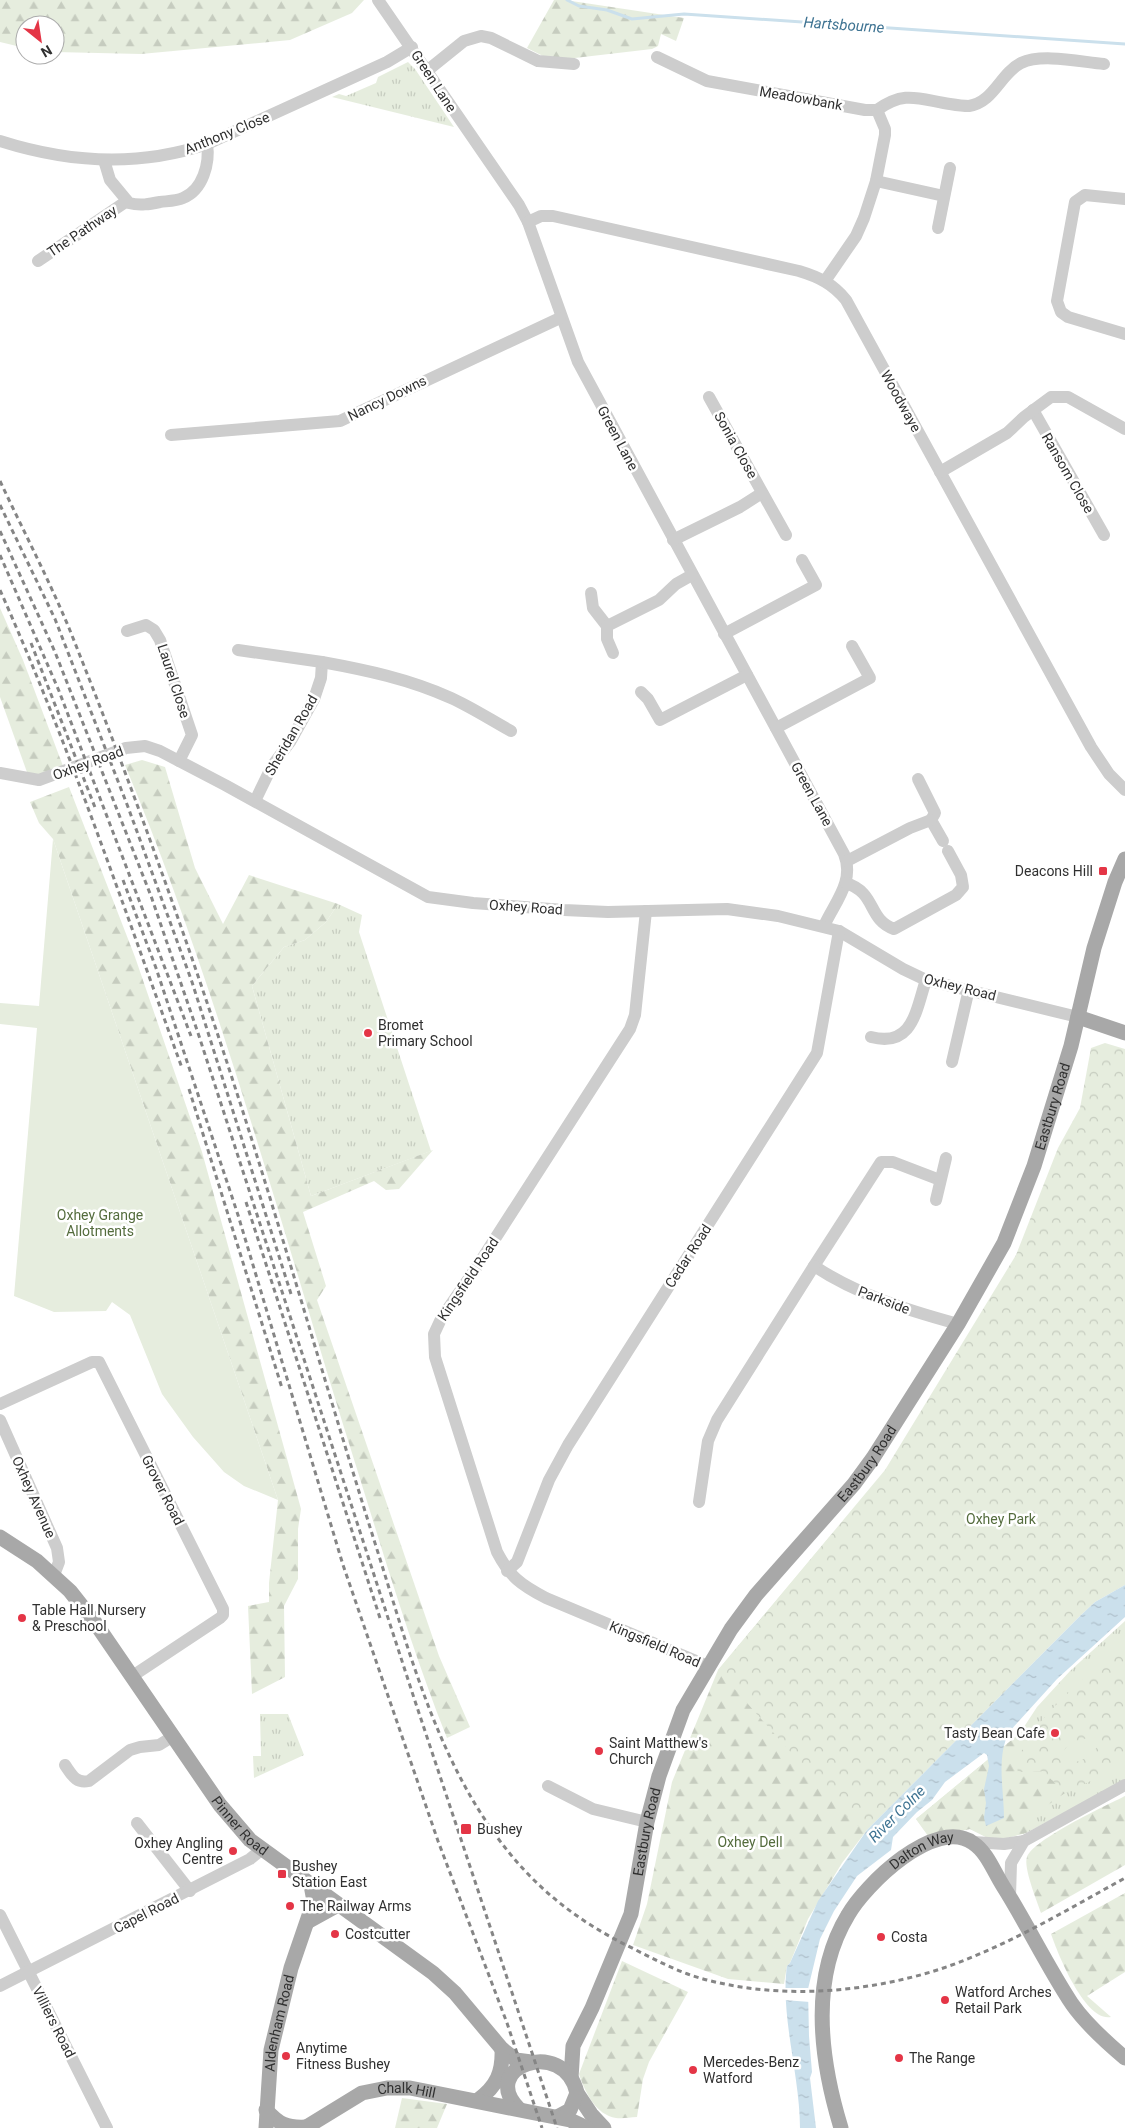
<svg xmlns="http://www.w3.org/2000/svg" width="1125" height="2128" font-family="Roboto,sans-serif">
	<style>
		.grass { fill: url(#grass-tufts) }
		.forest { fill: url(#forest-firs) }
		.park { fill: url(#park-crowns) }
		.garden { fill: #e6edde }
		.water { fill: url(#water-ripples) }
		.pier { fill: #fff }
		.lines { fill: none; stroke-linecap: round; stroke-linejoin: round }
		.stream { stroke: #cbe0ec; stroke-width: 3 }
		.minor { stroke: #cdcdcd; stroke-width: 12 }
		.major { stroke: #a8a8a8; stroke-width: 15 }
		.rail { stroke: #858585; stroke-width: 3; stroke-dasharray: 5 4; stroke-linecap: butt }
		.poi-dot { fill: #e43546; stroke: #fff; stroke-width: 2 }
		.labels { text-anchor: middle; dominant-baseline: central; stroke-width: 5; stroke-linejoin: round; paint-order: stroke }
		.street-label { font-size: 14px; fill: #303030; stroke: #fff }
		.poi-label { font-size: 14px; fill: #303030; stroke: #fff; text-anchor: start }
		.park-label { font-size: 14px; fill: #546c3d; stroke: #fff }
		.water-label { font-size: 15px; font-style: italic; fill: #3e7392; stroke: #fff }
	</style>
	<defs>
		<pattern id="grass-tufts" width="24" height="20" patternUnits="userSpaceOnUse" patternTransform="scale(1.25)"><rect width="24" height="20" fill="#e6edde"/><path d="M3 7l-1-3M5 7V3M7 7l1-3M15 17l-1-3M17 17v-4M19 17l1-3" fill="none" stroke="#c6ccbf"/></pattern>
		<pattern id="forest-firs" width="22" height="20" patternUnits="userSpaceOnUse" patternTransform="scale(1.25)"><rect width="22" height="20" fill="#e6edde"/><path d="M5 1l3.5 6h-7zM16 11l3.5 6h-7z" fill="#c6ccbf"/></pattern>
		<pattern id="park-crowns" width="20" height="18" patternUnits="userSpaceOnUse" patternTransform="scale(1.25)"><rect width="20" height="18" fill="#e6edde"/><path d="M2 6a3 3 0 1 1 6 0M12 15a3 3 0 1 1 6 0" fill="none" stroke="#c6ccbf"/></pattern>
		<pattern id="water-ripples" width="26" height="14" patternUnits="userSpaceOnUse" patternTransform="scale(1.25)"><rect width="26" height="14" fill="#cbe0ec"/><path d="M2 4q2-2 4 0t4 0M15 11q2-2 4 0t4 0" fill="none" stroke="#afc0cb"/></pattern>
	</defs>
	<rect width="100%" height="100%" fill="#fff"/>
	<!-- grass -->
	<g class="grass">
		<path d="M408,62L415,69L454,127L332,97L339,94L346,96L376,83L378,77Z"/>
		<path d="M338,904L362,915L359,932L431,1151L311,1196L252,986L284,947L305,940L326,922Z"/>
		<path d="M1125,1621V1780L1026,1833L994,1841L970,1829L929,1837L916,1819L1020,1733L1037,1707L1070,1671Z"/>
		<path d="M260,1714H288L304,1755L254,1778L253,1756H261Z"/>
	</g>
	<!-- forest -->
	<g class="forest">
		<path d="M0,0H364L352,13L290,40L141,54L55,52V25H25V48L0,42Z"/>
		<path d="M554,0H565L684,18L676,41L661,34L658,46L652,49L566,59L547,58L527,48Z"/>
		<path d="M0,608L23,660L63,766L45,774L28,775L0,697Z"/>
		<path d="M142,760L165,767L195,868L223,924L249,875L338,904L326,922L305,940L284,947L252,986L311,1196L433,1150L399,1189L386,1190L374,1181L303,1212L326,1286L317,1300L439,1656L470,1727L447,1738C412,1650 385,1559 357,1469C283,1234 220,994 125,765Z"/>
		<path d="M69,787L135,957L202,1152L301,1509L298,1529V1579L284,1606L285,1677L252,1694L248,1606L269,1602V1583L278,1500L53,839L39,823L30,802Z"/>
		<path d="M831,1535L864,1816L867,1830L842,1863L808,1919L790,1963L787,1966L784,1984L728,1979L633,1945L647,1904L672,1782L718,1670Z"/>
		<path d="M1020,1733L1027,1746L1015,1757L1043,1771L1065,1793L1031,1817L1029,1830L1026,1833L994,1841L970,1829L929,1837L916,1819Z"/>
		<path d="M1125,1796V1865L1041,1913C1037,1901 1023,1867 1027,1857C1034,1839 1105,1806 1125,1796Z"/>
		<path d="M1125,1893V1972L1087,1996L1111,2017C1085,2022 1058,1954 1051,1934Z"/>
		<path d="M622,1961L688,1992L649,2062L643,2079L637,2117C630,2117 623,2119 616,2118C596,2115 585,2092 579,2074Z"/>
		<path d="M402,2098L447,2104L437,2128H395Z"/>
	</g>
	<!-- park -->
	<g class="park">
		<path d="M1105,1043L1125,1049V1585L1095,1602L1081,1615L867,1830L853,1823L718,1670L885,1470L1016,1255L1058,1148L1080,1108L1091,1048Z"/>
		<path d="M1125,1644V1765L1065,1793L1043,1771L1018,1772L1014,1757L1027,1746C1028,1725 1105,1658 1125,1644Z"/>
	</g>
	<!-- garden -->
	<g class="garden">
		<path d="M53,839L278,1500L244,1486L224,1472L193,1437L162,1394L130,1315L112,1302L106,1311L54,1312L14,1296L37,1028L0,1024V1003L39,1006Z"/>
		<path d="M1099,1737L1102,1740C1094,1753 1082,1766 1065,1761L1062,1754C1068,1740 1085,1738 1099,1737Z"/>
	</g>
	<!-- water -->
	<path class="water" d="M1125,1585V1617L1057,1679L1009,1732C996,1758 1004,1790 1004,1818L986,1826L984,1818L986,1803L984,1789L989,1766L987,1755L984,1753L945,1782L932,1800L917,1812L893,1837L891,1850L857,1876L834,1911L820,1939L808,1989L809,2036L812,2072L810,2078L816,2128H800C800,2076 780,2015 787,1966L790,1963L818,1901L867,1830L1081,1615L1095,1602Z"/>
	<!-- pier -->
	<path class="pier" d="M783,1988H811L810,2002L784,2000Z"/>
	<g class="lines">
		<!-- stream -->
		<path class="stream" d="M567,0L579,6L607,10L632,19L684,14L1125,44"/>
		<!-- minor -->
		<g class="minor">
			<path d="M378,0L519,205L528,222L578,362L844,854C855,881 835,902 824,926"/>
			<path d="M657,57L707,81L865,110H877"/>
			<path d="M428,70L464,41L481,36L491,38L538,61L574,64"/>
			<path d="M877,110C905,90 918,99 950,104C956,105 963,106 969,106C994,102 1000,74 1021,63C1042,53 1081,62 1104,64"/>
			<path d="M0,141C69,163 139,167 207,144L387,62L412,47"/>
			<path d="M104,160L110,180L129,203C140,206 150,204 160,202C168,201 176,201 183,198C203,190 210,163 207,144"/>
			<path d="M876,181L944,196"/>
			<path d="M1125,199L1085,195L1075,202L1057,301L1061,312L1068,317L1125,334"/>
			<path d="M528,222L541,216H553L799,271C819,277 833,284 846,300L1091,747L1109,774L1125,790"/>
			<path d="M938,228L950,168"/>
			<path d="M38,261L127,201"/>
			<path d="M825,281L856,236L864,218L876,181L885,135V129L877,110"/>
			<path d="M709,397L786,535"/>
			<path d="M1033,410L1104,535"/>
			<path d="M171,435L340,421L560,318"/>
			<path d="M940,472L1007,433L1024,417L1051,397H1068L1125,429"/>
			<path d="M673,540L740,507L762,493"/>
			<path d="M591,593L593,608L607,626V639L613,653"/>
			<path d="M607,626L659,600L676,584L692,575"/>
			<path d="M127,631L146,625L154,630L160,640L192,735L179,761"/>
			<path d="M724,634L816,585L802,560"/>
			<path d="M238,650L322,662L321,678L314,699L290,742L272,766L255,801"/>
			<path d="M322,662C366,670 409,679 451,698C471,707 491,720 511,731"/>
			<path d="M641,692L648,699L660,720L747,675"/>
			<path d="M776,728L870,678L852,646"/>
			<path d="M0,773L39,780L126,748L145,746L160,751L225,785L428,897L473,903L564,910L608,912L727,909L778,916L839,931L903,969L926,980L1078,1017"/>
			<path d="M918,779L935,813L931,820L943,841"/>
			<path d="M847,861L910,828L931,820"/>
			<path d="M846,883C877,893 867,919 894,929L956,895L963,887L961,875L948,851"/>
			<path d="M646,911L635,1015L630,1029L480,1262L441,1319L434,1334L435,1357L497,1552C510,1577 521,1585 546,1598L708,1666"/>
			<path d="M871,1037C913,1048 916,1010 926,980"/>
			<path d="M952,1062L969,989"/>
			<path d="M940,1180L893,1162H881L814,1266C858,1295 907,1310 958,1324"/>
			<path d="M936,1200L946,1158"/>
			<path d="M0,1404L92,1362H99L223,1609V1615L220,1618L131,1677"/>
			<path d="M0,1420L57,1548L59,1562L54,1575"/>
			<path d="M699,1502L708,1441L717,1420L814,1266"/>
			<path d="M507,1571L517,1562L549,1480L568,1445L817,1053L839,931"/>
			<path d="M65,1765C72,1775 76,1784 89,1781L130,1750L140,1747L159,1745L172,1737"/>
			<path d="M548,1786L593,1809L647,1822"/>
			<path d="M137,1823L190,1891"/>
			<path d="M973,1842L1004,1844L1024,1841"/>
			<path d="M1010,1896L1011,1863L1024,1841L1125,1785"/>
			<path d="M0,1915L107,2128"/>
			<path d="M0,1986L250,1859L261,1850"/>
		</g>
		<!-- major -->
		<g class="major">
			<path d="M1078,1017L1125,1033"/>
			<path id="s1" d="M0,1537L37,1561L70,1591L96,1624L220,1805L250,1840L433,1973L455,1993L502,2049L516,2060L531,2062"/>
			<path d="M309,1921L338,1905"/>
			<path id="s2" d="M571,2078L573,2046L592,2008L631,1914L647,1822L659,1776L683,1710L731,1629L756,1595L854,1484L873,1458L958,1324L1004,1243L1034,1166L1071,1046L1094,948L1115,882L1125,859"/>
			<path d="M577,2093L591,2114L604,2128"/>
			<path d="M478,2100C497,2086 503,2072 502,2049"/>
			<path d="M519,2109C477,2067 564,2036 577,2093L570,2110L557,2117"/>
			<path d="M266,2110C279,2124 286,2128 306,2127"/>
			<path id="s3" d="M266,2128L271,2050L291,1968L314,1901L311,1885"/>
			<path id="s4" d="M305,2128L362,2093L387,2088H410L570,2120L587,2128"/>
			<path id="s5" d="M841,2128C820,2059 809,1979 848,1915C865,1885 935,1816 973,1843C987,1852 994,1872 1003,1886C1027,1924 1047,1966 1072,2004C1086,2024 1106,2042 1125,2058"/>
		</g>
		<!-- rail -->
		<g class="rail">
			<path d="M0,481C23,530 48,578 69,628C144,815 211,1006 270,1198C307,1318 342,1439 380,1559C410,1655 437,1755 497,1837C533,1886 574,1919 628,1946C654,1959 679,1973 707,1980C781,1999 859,1993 931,1972C999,1951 1063,1912 1125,1878"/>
			<path d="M0,505L55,619L128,807L192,982L291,1294"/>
			<path d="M0,531L55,652L151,896L199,1036L414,1698L557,2128"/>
			<path d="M0,555L59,691L191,1036"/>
			<path d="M0,590C69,745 124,908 182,1068"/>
			<path d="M31,643L96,810"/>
			<path d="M123,880L156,968L238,1215L343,1565L438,1841L507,2023L542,2128"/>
			<path d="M189,1089L282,1388"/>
			<path d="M246,1202L380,1618"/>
		</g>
	</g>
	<!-- markers -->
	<g class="poi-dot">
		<rect x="1098" y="866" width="10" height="10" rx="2.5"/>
		<circle cx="368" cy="1033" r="5"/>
		<circle cx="22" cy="1618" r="5"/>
		<circle cx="1055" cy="1733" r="5"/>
		<circle cx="599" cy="1751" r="5"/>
		<rect x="460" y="1823" width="12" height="12" rx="2.5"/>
		<circle cx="233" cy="1851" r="5"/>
		<rect x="277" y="1869" width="10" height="10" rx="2.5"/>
		<circle cx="290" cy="1906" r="5"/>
		<circle cx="335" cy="1934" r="5"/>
		<circle cx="881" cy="1937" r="5"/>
		<circle cx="945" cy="2000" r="5"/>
		<circle cx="286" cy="2056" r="5"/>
		<circle cx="899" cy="2058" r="5"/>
		<circle cx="693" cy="2070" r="5"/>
	</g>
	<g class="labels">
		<!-- street labels -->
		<g class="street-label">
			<text transform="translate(434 81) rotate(57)">Green Lane</text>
			<text transform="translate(801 98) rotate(10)">Meadowbank</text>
			<text transform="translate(227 133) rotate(-22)">Anthony Close</text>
			<text transform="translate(82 231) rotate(-34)">The Pathway</text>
			<text transform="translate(387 398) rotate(-26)">Nancy Downs</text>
			<text transform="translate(901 401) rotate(61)">Woodwaye</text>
			<text transform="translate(618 438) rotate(62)">Green Lane</text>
			<text transform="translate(736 445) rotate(61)">Sonia Close</text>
			<text transform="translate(1068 473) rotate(60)">Ransom Close</text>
			<text transform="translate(174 681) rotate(72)">Laurel Close</text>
			<text transform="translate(291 735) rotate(-60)">Sheridan Road</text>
			<text transform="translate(88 763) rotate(-20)">Oxhey Road</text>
			<text transform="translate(812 794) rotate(61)">Green Lane</text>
			<text transform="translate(526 907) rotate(4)">Oxhey Road</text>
			<text transform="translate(960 987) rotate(14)">Oxhey Road</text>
			<text stroke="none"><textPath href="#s2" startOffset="1101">Eastbury Road</textPath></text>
			<text transform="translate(688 1256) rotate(-57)">Cedar Road</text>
			<text transform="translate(468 1279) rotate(-56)">Kingsfield Road</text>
			<text transform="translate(884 1300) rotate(21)">Parkside</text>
			<text stroke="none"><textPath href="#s2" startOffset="696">Eastbury Road</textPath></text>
			<text transform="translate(163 1490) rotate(63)">Grover Road</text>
			<text transform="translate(34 1497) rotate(66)">Oxhey Avenue</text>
			<text transform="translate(655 1644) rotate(23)">Kingsfield Road</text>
			<text stroke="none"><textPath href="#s1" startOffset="379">Pinner Road</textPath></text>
			<text stroke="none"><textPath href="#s2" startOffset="260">Eastbury Road</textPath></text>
			<text stroke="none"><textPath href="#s5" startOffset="320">Dalton Way</textPath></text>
			<text transform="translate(146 1913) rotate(-27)">Capel Road</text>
			<text transform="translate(54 2022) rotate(63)">Villiers Road</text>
			<text stroke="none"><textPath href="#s3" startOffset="106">Aldenham Road</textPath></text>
			<text stroke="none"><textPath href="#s4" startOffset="112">Chalk Hill</textPath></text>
		</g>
		<!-- poi labels -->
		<g class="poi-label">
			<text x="1093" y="871" text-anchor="end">Deacons Hill</text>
			<text x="378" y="1025">Bromet<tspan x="378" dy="16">Primary School</tspan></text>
			<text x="32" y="1610">Table Hall Nursery<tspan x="32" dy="16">&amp; Preschool</tspan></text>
			<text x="1045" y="1733" text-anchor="end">Tasty Bean Cafe</text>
			<text x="609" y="1743">Saint Matthew's<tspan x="609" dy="16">Church</tspan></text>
			<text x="477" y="1829">Bushey</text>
			<text x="223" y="1843" text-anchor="end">Oxhey Angling<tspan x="223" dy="16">Centre</tspan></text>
			<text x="292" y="1866">Bushey<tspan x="292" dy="16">Station East</tspan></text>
			<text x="300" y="1906">The Railway Arms</text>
			<text x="345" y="1934">Costcutter</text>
			<text x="891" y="1937">Costa</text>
			<text x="955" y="1992">Watford Arches<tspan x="955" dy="16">Retail Park</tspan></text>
			<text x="296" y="2048">Anytime<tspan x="296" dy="16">Fitness Bushey</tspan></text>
			<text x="909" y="2058">The Range</text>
			<text x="703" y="2062">Mercedes-Benz<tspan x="703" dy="16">Watford</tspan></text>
		</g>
		<!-- park labels -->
		<g class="park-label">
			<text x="100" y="1215">Oxhey Grange<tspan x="100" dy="16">Allotments</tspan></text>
			<text x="1001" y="1519">Oxhey Park</text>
			<text x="750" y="1842">Oxhey Dell</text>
		</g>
		<!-- water labels -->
		<g class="water-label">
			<text transform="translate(844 25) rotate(4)">Hartsbourne</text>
			<text transform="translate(897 1814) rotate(-45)">River Colne</text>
		</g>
	</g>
	<!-- north arrow -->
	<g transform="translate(40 40) rotate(150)"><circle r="24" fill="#ffffff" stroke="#acacac"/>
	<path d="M0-4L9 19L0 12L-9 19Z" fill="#e43546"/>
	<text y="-8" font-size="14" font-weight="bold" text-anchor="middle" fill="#303030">N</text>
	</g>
</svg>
